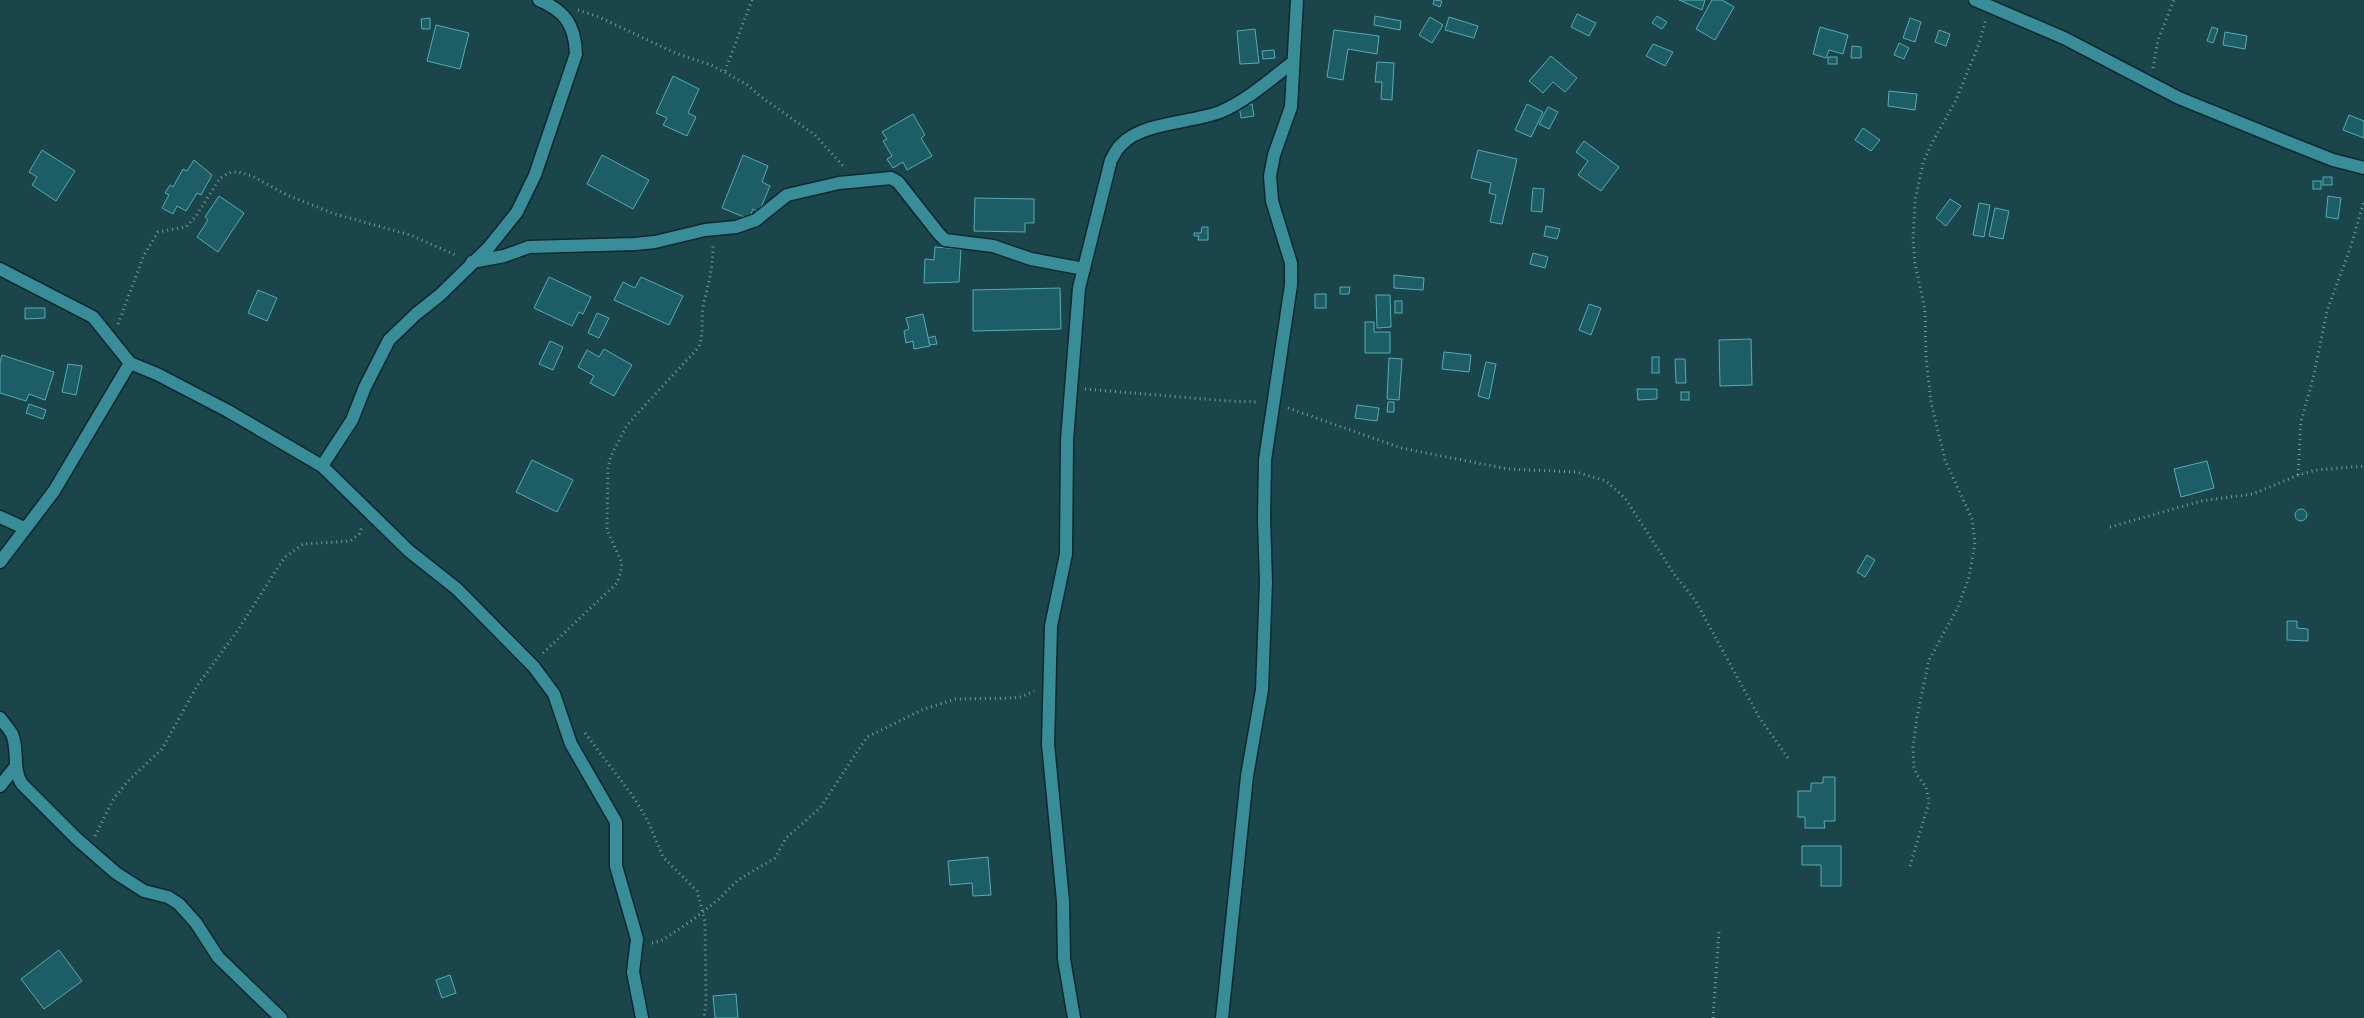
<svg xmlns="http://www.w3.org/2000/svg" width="2364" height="1018" font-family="'Varela Round',sans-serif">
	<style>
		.building { fill: #1d5e66; stroke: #58abb5 }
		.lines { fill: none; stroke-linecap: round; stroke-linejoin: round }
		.minor-casing { stroke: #0f292d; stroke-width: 15 }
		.path { stroke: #739da2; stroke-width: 3; stroke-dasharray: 1 4; stroke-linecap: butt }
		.minor { stroke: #398d98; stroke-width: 12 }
	</style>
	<rect width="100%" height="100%" fill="#19454b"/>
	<!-- building -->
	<g class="building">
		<path d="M1434,0L1442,1L1440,7L1433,4Z"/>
		<path d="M1679,0H1705L1702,10Z"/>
		<path d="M1712,0H1722L1734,7L1715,40L1696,29Z"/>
		<path d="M1577,14L1596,23L1589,36L1571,27Z"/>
		<path d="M1375,16L1401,21L1400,30L1374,25Z"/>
		<path d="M1657,16L1667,22L1662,29L1652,23Z"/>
		<path d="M1430,17L1443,25L1432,43L1419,35Z"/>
		<path d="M1449,17L1478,26L1474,38L1445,30Z"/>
		<path d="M430,18V29H422L421,19Z"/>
		<path d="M1910,18L1921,22L1915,42L1903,38Z"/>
		<path d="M436,25L469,33L460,69L427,61Z"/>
		<path d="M1820,27L1848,35L1843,54L1829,50L1826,58L1813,54Z"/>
		<path d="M2212,27L2218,29L2213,43L2207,41Z"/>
		<path d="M1255,29L1259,63L1240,64L1237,31Z"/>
		<path d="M1334,30L1379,36L1377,54L1348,49L1343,80L1327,77Z"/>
		<path d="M1939,30L1950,34L1946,46L1935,42Z"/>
		<path d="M2225,32L2247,36L2245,49L2223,45Z"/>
		<path d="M1899,43L1909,48L1904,59L1894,55Z"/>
		<path d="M1653,44L1673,52L1665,66L1646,56Z"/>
		<path d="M1852,46L1861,47V58H1851Z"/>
		<path d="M1274,50L1275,58L1263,59L1262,51Z"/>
		<path d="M1551,56L1577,78L1565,92L1553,82L1543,93L1529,81Z"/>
		<rect x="1828" y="57" width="9" height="7"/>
		<path d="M1377,62L1394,63L1392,100L1381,99L1382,82H1375Z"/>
		<path d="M673,76L699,89L688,113L696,117L687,136L663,125L667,118L656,113Z"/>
		<path d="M1889,91L1917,94L1915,110L1888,106Z"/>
		<path d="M1252,104L1254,116L1241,118L1239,105Z"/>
		<path d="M1527,104L1543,112L1531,137L1515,130Z"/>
		<path d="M1548,107L1558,112L1549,129L1539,124Z"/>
		<path d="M913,114L925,135L921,138L932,156L907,170L903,162L893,168L887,159L892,156L883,141L887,139L882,132Z"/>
		<path d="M2349,115L2364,121V138L2343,130Z"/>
		<path d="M1863,128L1880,140L1871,151L1855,140Z"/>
		<path d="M1584,141L1619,167L1601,191L1578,175L1588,161L1576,152Z"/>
		<path d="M42,150L75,171L56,201L32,185L37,177L29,172Z"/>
		<path d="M1478,150L1517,159L1502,224L1490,222L1496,195L1489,193L1491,183L1471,178Z"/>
		<path d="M602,155L649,180L633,209L587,184Z"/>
		<path d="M743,155L768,166L762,182L770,186L759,212L753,209L749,219L722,208Z"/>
		<path d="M194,160L212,175L201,195L197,193L186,211L177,206L173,214L162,208L169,195L165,193L170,185L173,187L183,169L187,171Z"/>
		<rect x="2323" y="177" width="9" height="8"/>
		<rect x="2313" y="181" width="8" height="8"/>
		<path d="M1533,188L1544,189L1542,212L1531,211Z"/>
		<path d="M219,196L244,213L218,252L197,237L208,220L205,217Z"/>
		<path d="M2328,196L2341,198L2338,219L2326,217Z"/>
		<path d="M975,198L1034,199V223H1025V232L974,231Z"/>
		<path d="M1950,199L1961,206L1946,226L1936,218Z"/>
		<path d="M1979,203L1990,205L1984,237L1973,235Z"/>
		<path d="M1995,208L2009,211L2003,239L1989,236Z"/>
		<path d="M1546,226L1560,229L1557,239L1544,236Z"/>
		<path d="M1202,227H1208V240H1198L1199,236H1194V233H1201Z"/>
		<path d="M935,247L961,249L959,282L924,283L925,259L934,260Z"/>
		<path d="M1533,253L1548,257L1545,268L1530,264Z"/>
		<path d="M1394,275L1424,278L1423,290L1394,288Z"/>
		<path d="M549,277L591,297L583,314L579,312L572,326L534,308Z"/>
		<path d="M641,277L683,296L669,325L614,300L623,282L635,288Z"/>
		<path d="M1340,287H1350L1349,294H1340Z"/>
		<path d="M1060,288L1061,329L973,331V290Z"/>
		<path d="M258,290L277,298L267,321L248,313Z"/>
		<rect x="1315" y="294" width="11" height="14"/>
		<path d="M1376,295H1390L1391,327L1377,328Z"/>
		<rect x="1395" y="301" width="7" height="12"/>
		<path d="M1589,304L1601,308L1591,335L1579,330Z"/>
		<path d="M25,308H45V318L25,319Z"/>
		<path d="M597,313L609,318L599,338L588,333Z"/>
		<path d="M923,314L930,346L914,349L913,341L906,343L904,331L909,329L906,318Z"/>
		<path d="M1365,322H1374V332H1390V353H1365Z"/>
		<path d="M935,336L937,344L930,345L928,338Z"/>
		<path d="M1751,339L1752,385L1720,386L1719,340Z"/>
		<path d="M550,341L563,347L553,370L539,364Z"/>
		<path d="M604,349L632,365L614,396L590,383L594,376L578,367L587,350L599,357Z"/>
		<path d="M1444,352L1471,355L1469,372L1442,369Z"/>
		<path d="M2,355L54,372L45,400L29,394L26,401L0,393V362Z"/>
		<rect x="1652" y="357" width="7" height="16"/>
		<path d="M1389,358L1402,359L1399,400L1387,399Z"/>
		<path d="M1675,359H1685L1686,383H1676Z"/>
		<path d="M1486,362L1496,364L1489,399L1478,396Z"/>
		<path d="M68,364L82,366L76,395L62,392Z"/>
		<path d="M1637,389H1657V399L1638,400Z"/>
		<rect x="1681" y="392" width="8" height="8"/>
		<path d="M1388,402H1394V412H1387Z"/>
		<path d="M29,404L46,410L43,419L26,413Z"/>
		<path d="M1357,405L1379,408L1377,421L1355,418Z"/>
		<path d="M532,460L573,480L557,512L516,492Z"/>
		<path d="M2207,461L2214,488L2181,497L2174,469Z"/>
		<circle cx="2301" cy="515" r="6"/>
		<path d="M1867,555L1875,560L1865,577L1857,572Z"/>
		<path d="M2287,621H2297V628L2308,629V641L2287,640Z"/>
		<path d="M1823,777H1835V821H1824L1825,828H1805V817H1798V791H1811V783H1823Z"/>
		<path d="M1802,846H1841V886H1821V865H1802Z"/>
		<path d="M988,857L991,895L973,896L972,883L950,885L948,861Z"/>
		<path d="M59,950L82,981L44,1009L21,979Z"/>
		<path d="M450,975L456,993L442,998L436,980Z"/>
		<path d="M736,994L738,1018H715L713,996Z"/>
	</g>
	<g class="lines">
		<defs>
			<g id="minor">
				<path d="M1975,0L2064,38L2179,98L2285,141L2333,160L2364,168"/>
				<path d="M472,262L504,256L529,247L635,244L655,242L705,230L736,227L756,220L787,195L839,183L891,178L898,182L939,234L945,240L993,246L1031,259L1084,269"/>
				<path d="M0,269L93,317L130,363L157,374L228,411L322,466L409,551L457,589L534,667L554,694L571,744L616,822V866L637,939L633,972L642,1018"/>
				<path d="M322,466L352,420L365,387L389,340L416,314L440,295L489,247L517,212L535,175L576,54C575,25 565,11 539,0"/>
				<path d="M0,517L24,528"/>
				<path d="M0,562L54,491L130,363"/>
				<path d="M0,718C4,723 9,729 12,734C19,751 12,769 22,784L77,839L116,873L144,891L168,897L179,904L196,923L218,957L281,1018"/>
				<path d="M0,786L16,766"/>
				<path d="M1074,1018L1064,959L1063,901L1048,744L1051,626L1066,554L1067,440L1079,288L1111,160C1114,155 1117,148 1122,144C1143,122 1191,123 1220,112C1246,101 1270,80 1293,62"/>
				<path d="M1222,1018L1247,776L1262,690L1266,582L1264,519L1265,460L1291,285V263L1272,201L1270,176L1274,155L1291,107L1297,0"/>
			</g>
		</defs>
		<!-- minor casing -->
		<use href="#minor" class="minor-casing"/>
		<!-- path -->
		<g class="path">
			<path d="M578,10L599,17L675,53L711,65L746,84L760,96L815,135L844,167"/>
			<path d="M2153,68L2158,40L2174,0"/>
			<path d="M725,71L752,0"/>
			<path d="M118,324L144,255L158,232L186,227L196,216L220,178L231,172H239L252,176L287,195L335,214L410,235L458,256"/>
			<path d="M1085,389L1228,401L1258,402"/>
			<path d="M1288,408L1401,448L1508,469L1576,472L1606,481L1625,498L1674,574L1695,600L1759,717L1788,758"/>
			<path d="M2298,475L2301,421L2313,379L2327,311L2351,246L2364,201"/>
			<path d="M2110,527L2201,501L2253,494L2298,475L2316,470L2364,466"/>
			<path d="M543,653L617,583L620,574L622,563L607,530L608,468L611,456L626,427L635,416L699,347C704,333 701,321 703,307C708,285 713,269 713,245"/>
			<path d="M585,733L632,795L648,821L663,857L697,891L705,921L706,1002L704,1018"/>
			<path d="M95,836L114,798L130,779L162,749L197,686L238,630L284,558L303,544L350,541L359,534L362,527"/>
			<path d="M1910,866L1929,802L1926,787L1917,775L1914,767L1913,747L1917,717L1929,660L1958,607L1969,577L1975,543L1972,519L1945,460L1931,402L1926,358L1925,310L1915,263L1913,240L1915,201L1923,163L1931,145L1956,100L1979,44L1986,19"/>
			<path d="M652,943L661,941L691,921L719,899L738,880L775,858L786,838L820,808L867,737L924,709L956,699L1012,698L1021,697L1034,691"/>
			<path d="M1713,1018L1719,932"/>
		</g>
		<!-- minor -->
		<use href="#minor" class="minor"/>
	</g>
</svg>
